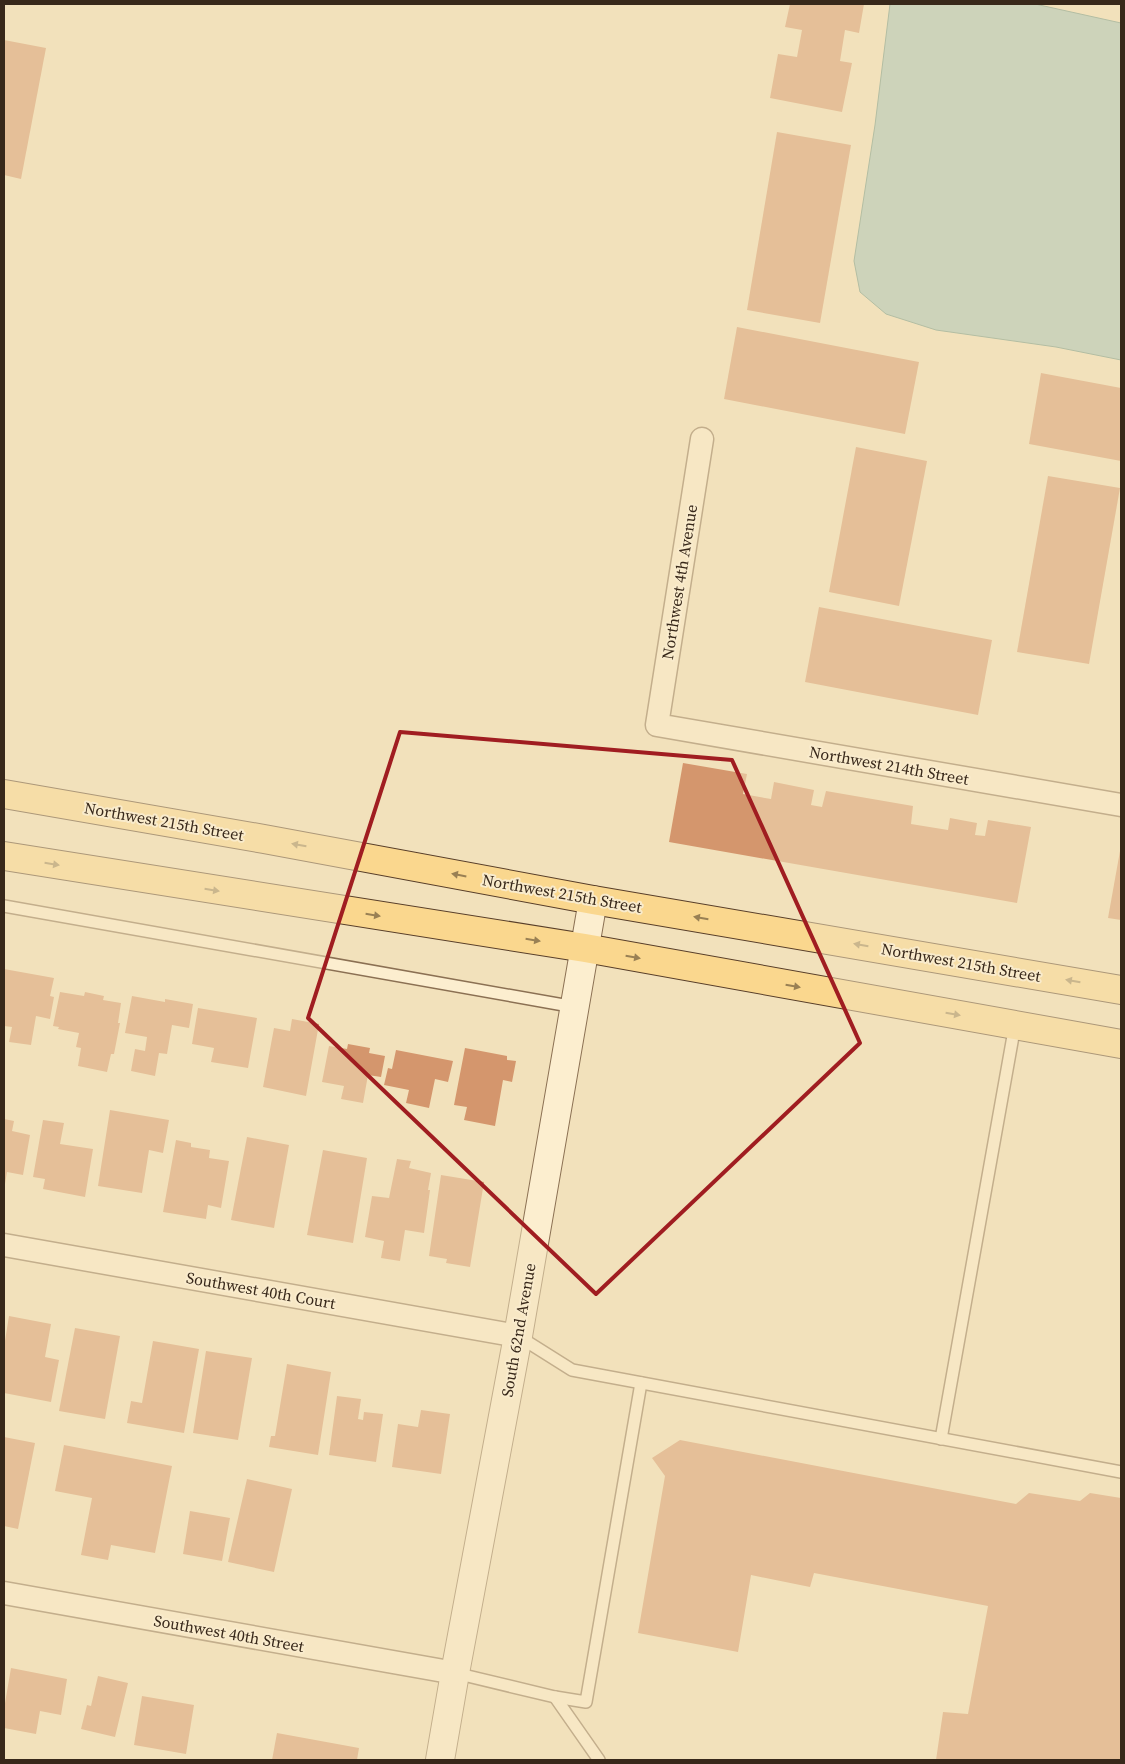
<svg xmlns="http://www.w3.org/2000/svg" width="1125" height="1764" font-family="'Source Serif 4',serif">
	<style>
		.water { fill: #a0c2b8; stroke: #679185 }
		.building { fill: #d4966d }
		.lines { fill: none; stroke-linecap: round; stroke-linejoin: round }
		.service-casing { stroke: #8b7053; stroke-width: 14 }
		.minor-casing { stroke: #8b7053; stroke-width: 25 }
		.tertiary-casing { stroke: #8b7053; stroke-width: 30 }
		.primary-casing { stroke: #583e29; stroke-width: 30 }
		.service { stroke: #fceecf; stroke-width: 11 }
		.minor { stroke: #fceecf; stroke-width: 22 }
		.tertiary { stroke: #fceecf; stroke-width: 28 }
		.primary { stroke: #fad78e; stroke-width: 28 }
		.oneway { fill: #998054 }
		.marked { fill: none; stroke: #a01d21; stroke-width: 4; stroke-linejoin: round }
		.labels { text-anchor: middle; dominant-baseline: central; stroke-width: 4; stroke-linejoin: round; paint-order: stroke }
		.street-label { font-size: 16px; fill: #38281a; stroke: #f9ebcc }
	</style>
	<rect width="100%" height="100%" fill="#f2e1bb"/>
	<!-- water -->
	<path class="water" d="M890,4H1035L1121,23V360L1056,347L936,330L886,314L860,292L854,261L875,125Z"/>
	<!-- building -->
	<g class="building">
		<path d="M790,4H864L859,33L845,30L840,61L852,63L842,112L770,98L778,54L797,57L802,30L785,27Z"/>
		<path d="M4,40L46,48L21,179L4,175Z"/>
		<path d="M777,132L851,145L820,323L747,310Z"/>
		<path d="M737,327L919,362L905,434L724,399Z"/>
		<path d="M1041,373L1121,388V461L1029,444Z"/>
		<path d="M856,447L927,461L899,606L829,592Z"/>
		<path d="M1048,476L1120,488L1089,664L1017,652Z"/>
		<path d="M819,607L992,640L978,715L805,682Z"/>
		<path d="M683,763L747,774L743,794L771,799L774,782L814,790L811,805L822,807L826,791L913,806L911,824L948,830L950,818L977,823L975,835L985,836L988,820L1031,827L1017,903L669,842Z"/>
		<path d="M1120,851H1121V920L1108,918Z"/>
		<path d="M4,969L54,978L50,996L54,997L50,1019L36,1016L31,1045L9,1042L12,1027L4,1026Z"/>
		<path d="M60,992L84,996L85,992L104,996L103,1000L121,1003L118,1023H120L114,1054H111L107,1072L78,1066L81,1048L76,1047L79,1033L58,1029L59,1027L53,1026Z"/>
		<path d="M132,996L165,1002V999L193,1004L189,1028L172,1025L167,1054L159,1053L155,1076L131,1071L135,1049L145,1051L147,1037L125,1033Z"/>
		<path d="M198,1008L257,1018L248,1068L211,1062L214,1048L192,1044Z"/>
		<path d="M292,1019L319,1024L306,1096L263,1087L274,1028L290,1031Z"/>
		<path d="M348,1044L370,1048L369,1053L385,1056L381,1077L368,1075L363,1103L341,1099L344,1086L322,1082L329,1046L347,1049Z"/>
		<path d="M465,1048L507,1056V1060L516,1061L512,1082L503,1080L495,1126L464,1120L467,1107L454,1105Z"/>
		<path d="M396,1050L453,1061L448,1082L435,1079L429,1108L406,1103L409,1090L384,1085L388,1068L392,1069Z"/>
		<path d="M110,1110L169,1120L163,1153L149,1150L142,1193L98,1186Z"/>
		<path d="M4,1119L14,1121L12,1131L30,1135L23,1175L7,1172L5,1184Z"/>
		<path d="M43,1120L64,1123L60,1144L93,1149L85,1197L43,1189L45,1179L33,1177Z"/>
		<path d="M247,1137L289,1145L274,1228L231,1220Z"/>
		<path d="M176,1140L191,1143V1147L210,1150L209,1158L229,1161L221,1208L208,1205L206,1219L163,1212Z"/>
		<path d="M323,1150L367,1158L353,1243L307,1235Z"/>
		<path d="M397,1159L411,1161L409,1168L431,1173L428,1190H430L424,1233L405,1230L400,1261L381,1258L384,1241L365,1237L372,1196L389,1198Z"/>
		<path d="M441,1175L484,1182L470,1267L446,1263L447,1259L429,1256Z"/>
		<path d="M9,1316L51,1324L45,1357L59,1360L51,1402L4,1393V1347Z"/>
		<path d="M75,1328L120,1336L105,1419L59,1411Z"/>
		<path d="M153,1341L199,1349L184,1433L127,1423L131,1401L142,1403Z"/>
		<path d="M206,1351L252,1358L238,1440L193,1433Z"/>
		<path d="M287,1364L331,1372L318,1455L269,1447L271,1436H275Z"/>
		<path d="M337,1396L361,1399L358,1419L363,1420L364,1412L383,1414L376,1462L329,1455Z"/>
		<path d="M421,1410L450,1414L441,1474L392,1467L398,1424L418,1427Z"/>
		<path d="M4,1437L35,1443L18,1529L4,1526Z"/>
		<path d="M680,1440L1016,1504L1029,1493L1080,1501L1090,1493L1121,1498V1760H936L943,1712L968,1714L988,1606L814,1573L810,1587L751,1575L738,1652L638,1633L665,1476L652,1458Z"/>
		<path d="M64,1445L172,1466L155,1553L111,1545L108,1560L81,1555L92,1498L55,1491Z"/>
		<path d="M247,1479L292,1489L274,1572L228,1562Z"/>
		<path d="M190,1511L230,1518L222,1561L183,1554Z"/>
		<path d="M11,1668L67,1679L61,1715L40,1711L36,1734L4,1728V1709Z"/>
		<path d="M98,1676L128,1683L115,1737L81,1729L87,1705L91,1706Z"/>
		<path d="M142,1696L194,1705L186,1754L134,1745Z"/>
		<path d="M277,1733L359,1748L357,1760H272Z"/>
	</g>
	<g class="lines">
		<defs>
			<g id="service">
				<path d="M4,906L575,1007"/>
				<path d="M518,1336L572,1370L1121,1472"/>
				<path d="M941,1439L1015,1025"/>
				<path d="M455,1673L555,1697L586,1702L641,1383"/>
				<path d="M555,1697L599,1760"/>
			</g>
			<g id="minor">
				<path d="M702,439L657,725L1121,805"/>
				<path d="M4,1245L518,1336"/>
				<path d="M4,1593L455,1673"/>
			</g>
			<path id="tertiary" d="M440,1760L455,1673L518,1336L593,900"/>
			<g id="primary">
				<path d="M4,794L264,839L593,900L1121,990"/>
				<path d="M4,856L585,948L1121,1044"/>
			</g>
		</defs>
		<!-- service casing -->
		<use href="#service" class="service-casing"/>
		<!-- minor casing -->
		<use href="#minor" class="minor-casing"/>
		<!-- tertiary casing -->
		<use href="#tertiary" class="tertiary-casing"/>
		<!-- primary casing -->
		<use href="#primary" class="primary-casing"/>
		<!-- service -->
		<use href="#service" class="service"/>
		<!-- minor -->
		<use href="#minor" class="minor"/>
		<!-- tertiary -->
		<use href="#tertiary" class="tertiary"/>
		<!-- primary -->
		<use href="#primary" class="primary"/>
	</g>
	<!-- one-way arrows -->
	<defs><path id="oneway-solid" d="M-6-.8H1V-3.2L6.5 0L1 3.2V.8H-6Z" transform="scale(1.25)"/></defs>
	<g class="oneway">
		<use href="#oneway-solid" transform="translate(299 845) rotate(-170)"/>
		<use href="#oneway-solid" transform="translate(52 864) rotate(9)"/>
		<use href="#oneway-solid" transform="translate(459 875) rotate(-169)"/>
		<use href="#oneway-solid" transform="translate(212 890) rotate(9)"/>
		<use href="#oneway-solid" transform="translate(373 915) rotate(9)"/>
		<use href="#oneway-solid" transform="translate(701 918) rotate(-170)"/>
		<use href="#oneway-solid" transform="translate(533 940) rotate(9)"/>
		<use href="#oneway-solid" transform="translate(861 945) rotate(-170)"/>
		<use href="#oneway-solid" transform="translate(633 957) rotate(10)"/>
		<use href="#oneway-solid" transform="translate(1073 981) rotate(-170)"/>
		<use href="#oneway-solid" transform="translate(793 986) rotate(10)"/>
		<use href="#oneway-solid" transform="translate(953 1014) rotate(10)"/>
	</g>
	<!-- marked area -->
	<path d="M0 0H1125V1764H0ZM400,732L732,760L860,1043L596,1294L308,1018Z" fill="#f2e1bb" fill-opacity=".55" fill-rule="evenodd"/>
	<path class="marked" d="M400,732L732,760L860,1043L596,1294L308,1018Z"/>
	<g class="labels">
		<!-- street labels -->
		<g class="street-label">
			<text transform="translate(679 582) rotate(-81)">Northwest 4th Avenue</text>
			<text transform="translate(889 765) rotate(10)">Northwest 214th Street</text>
			<text transform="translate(164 821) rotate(10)">Northwest 215th Street</text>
			<text transform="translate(562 893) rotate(10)">Northwest 215th Street</text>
			<text transform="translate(961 962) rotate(10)">Northwest 215th Street</text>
			<text transform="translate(261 1290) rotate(10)">Southwest 40th Court</text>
			<text transform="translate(518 1330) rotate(-80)">South 62nd Avenue</text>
			<text transform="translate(229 1633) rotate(10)">Southwest 40th Street</text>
		</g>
	</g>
	<!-- border -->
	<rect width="1125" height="1764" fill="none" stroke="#38281a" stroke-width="10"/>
</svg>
